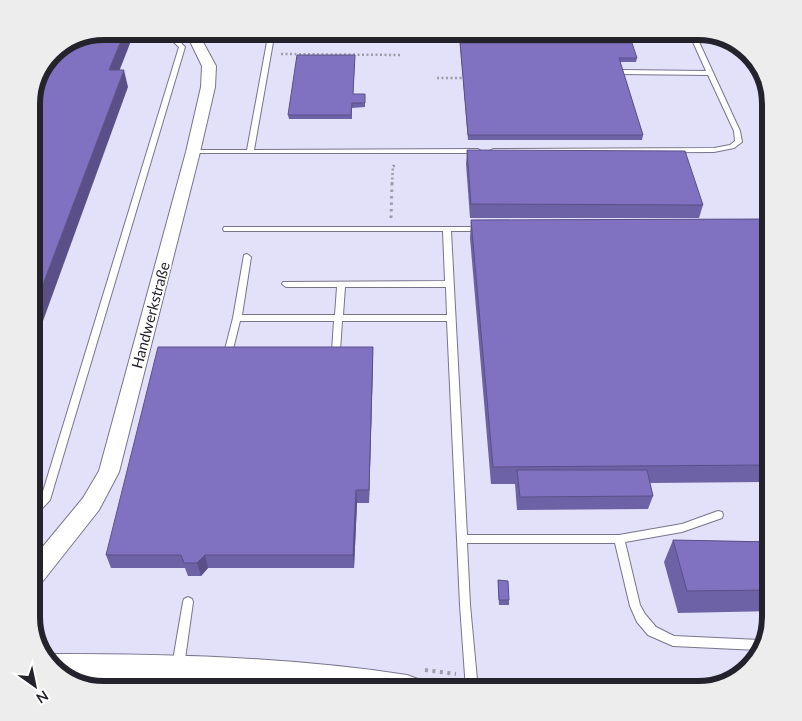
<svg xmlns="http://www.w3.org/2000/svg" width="802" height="721" font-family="Lato,sans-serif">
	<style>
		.built { fill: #e3e0fa }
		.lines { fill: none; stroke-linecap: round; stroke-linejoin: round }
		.service-casing { stroke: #78758b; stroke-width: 2 }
		.minor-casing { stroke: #78758b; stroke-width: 2 }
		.tertiary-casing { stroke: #78758b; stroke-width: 2 }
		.path-far2 { stroke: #9d9ca8; stroke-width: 2.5; stroke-dasharray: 2 2.5; stroke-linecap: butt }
		.path-far1 { stroke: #9d9ca8; stroke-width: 3; stroke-dasharray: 2.5 4; stroke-linecap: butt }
		.path { stroke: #9d9ca8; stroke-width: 4; stroke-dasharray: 3 4.5; stroke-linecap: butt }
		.service { fill: #fff; fill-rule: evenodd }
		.minor { fill: #fff; fill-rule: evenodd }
		.tertiary { fill: #fff; fill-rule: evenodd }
		.wall { fill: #6e62a6 }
		.shaded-wall { fill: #5a5087 }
		.building { fill: #8072c1; stroke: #5a5087 }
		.labels { text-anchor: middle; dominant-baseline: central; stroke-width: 4; stroke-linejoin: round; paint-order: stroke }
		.street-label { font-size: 15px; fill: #24232c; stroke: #fff }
		.rim { fill: none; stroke: #24232c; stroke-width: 6 }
	</style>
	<rect width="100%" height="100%" fill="#efeefd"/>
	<!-- built -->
	<path class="built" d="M104,31H702L749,52L771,104V621L750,668L698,690H100L53,669L31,621V99L56,50Z"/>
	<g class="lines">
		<defs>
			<g id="service">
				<path d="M155,31C169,31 176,37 185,47L50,500L35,516L31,517V506L41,498L179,47L168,37Z"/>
				<path d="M269,31H275L254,150L478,149L481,151L478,153H191V151L193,150H247Z"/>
				<path d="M688,31H694L740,131L742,142L734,148L714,152L493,153L490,151L493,149L714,148L730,145L735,141L734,131L708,75L621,74L618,72L621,70L706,71Z"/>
				<path d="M224,227H486L487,229L486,231H451L467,535H619L682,524L718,511L722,512L723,515L722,518L682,532L625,542L640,605L645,614L656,627L674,636L760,640L762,641L758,650L673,646L648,635L637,622L630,606L615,543H467L470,605L478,690H466L460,605L447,321H342L340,351L336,354L332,351L334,321H240L231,357L227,360L223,357L233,318L244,255L247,254L251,257L242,315H335L337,287H286L282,284L283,282L445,281L443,231H224L223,229ZM345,287H446L447,315H343Z"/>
				<path d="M188,597L192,599L193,602L184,666L182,670L178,671L174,670L172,666L183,602L184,599Z"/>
			</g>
			<path id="minor" d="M185,31H197L216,66L215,87L200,152L119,472L99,510L39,586L31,589V561L83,498L99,471L186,152L201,87L202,66Z"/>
			<path id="tertiary" d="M53,654C172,654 289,657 407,675L418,679L423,690H276L186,685L87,684L53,669L47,656Z"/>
		</defs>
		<!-- service casing -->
		<use href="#service" class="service-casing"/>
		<!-- minor casing -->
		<use href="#minor" class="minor-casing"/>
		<!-- tertiary casing -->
		<use href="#tertiary" class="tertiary-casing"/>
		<!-- path-far2 -->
		<g class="path-far2">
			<path d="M281,54L400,55"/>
			<path d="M437,78H462"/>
			<path d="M392,184L393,166H395"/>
		</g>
		<!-- path-far1 -->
		<path class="path-far1" d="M391,218L392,183"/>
		<!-- path -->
		<g class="path">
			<path d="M425,670L456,674"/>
			<path d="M489,681L522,690"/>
		</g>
		<!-- service -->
		<use href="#service" class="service"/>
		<!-- minor -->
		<use href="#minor" class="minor"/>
		<!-- tertiary -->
		<use href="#tertiary" class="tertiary"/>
	</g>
	<!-- wall -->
	<g class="wall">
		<path d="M460,43L637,58L636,62H620L643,135L642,140H468Z"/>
		<path d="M355,60L353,94H365V107L352,108V119H289L288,115Z"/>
		<path d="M766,96L771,104V129L761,109Z"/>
		<path d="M467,150L703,205L699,218H470L466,164Z"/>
		<path d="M771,219V482L650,483L653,496L648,509L517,510L515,484H491L470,238L471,220Z"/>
		<path d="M373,347V361L369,503H357L354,568H208L201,576H188L185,568H111L106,555Z"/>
		<path d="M673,540L771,542V611L678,613L664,562Z"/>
		<path d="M498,580L509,600V605H499L498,585Z"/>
	</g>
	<!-- shaded-wall -->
	<g class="shaded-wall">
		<path d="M125,31H129L131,41L113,87L109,70Z"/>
		<path d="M124,70L128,87L31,354V316Z"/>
		<path d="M373,347V361L369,503V490Z"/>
		<path d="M356,490L357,503L354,568L353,555Z"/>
		<path d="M205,555L208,568L201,576L197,563Z"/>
	</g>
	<!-- building -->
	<g class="building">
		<path d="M104,31H125L109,70H124L31,316V99L56,50Z"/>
		<path d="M460,43H632L637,58H619L643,135H468Z"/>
		<path d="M297,55H355L353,94H365V103H352L351,115H288Z"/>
		<path d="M766,96H767L771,104V106Z"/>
		<path d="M467,150L685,151L703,205L471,204Z"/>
		<path d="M771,219V465L493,467L471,220Z"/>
		<path d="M158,347H373L369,490H356L353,555H205L197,563H184L181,555H106Z"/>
		<path d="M517,470H647L653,496L520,497Z"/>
		<path d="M673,540L771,542V590L687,591Z"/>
		<path d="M498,580L508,581L509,600H499Z"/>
	</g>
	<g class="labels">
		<!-- street labels -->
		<g class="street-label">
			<text transform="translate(150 315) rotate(-75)">Handwerkstraße</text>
		</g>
	</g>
	<!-- crop -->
	<path d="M0 0H802V721H0ZM104 40H698A64 64 0 0 1 762 104V617A64 64 0 0 1 698 681H104A64 64 0 0 1 40 617V104A64 64 0 0 1 104 40Z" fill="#ededee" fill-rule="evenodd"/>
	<path class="rim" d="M104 40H698A64 64 0 0 1 762 104V617A64 64 0 0 1 698 681H104A64 64 0 0 1 40 617V104A64 64 0 0 1 104 40Z"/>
	<!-- north arrow -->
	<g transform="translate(35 686) rotate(147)" stroke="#ffffff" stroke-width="4" paint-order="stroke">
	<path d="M0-4L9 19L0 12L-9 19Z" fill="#24232c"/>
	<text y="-8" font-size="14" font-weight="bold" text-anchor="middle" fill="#24232c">N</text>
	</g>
</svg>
